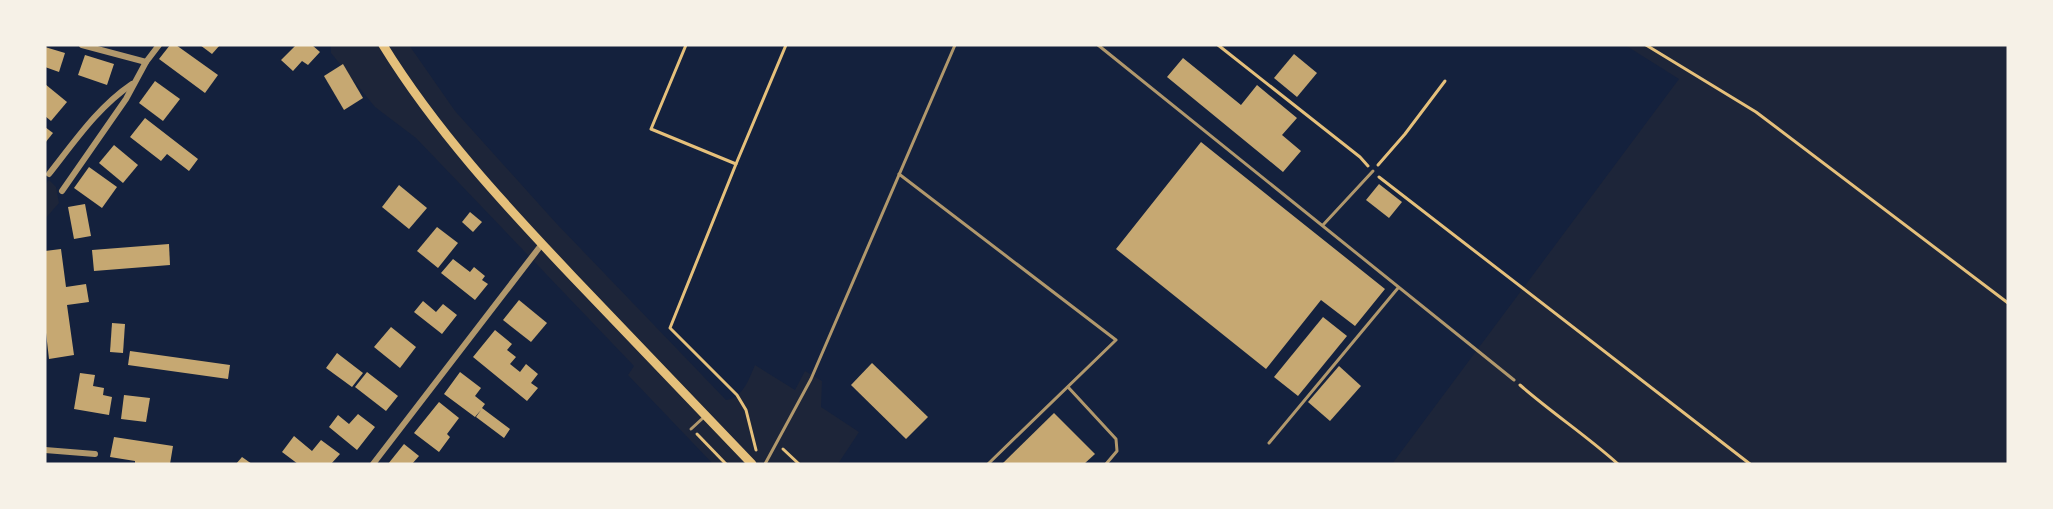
<svg xmlns="http://www.w3.org/2000/svg" width="2053" height="509" font-family="'Noto Sans',sans-serif">
	<style>
		.green { fill: #1d2539 }
		.building { fill: #c6a872 }
		.lines { fill: none; stroke-linecap: round; stroke-linejoin: round }
		.path { stroke: #e5c07b; stroke-width: 3 }
		.service { stroke: #b1986c; stroke-width: 3 }
		.minor { stroke: #b1986c; stroke-width: 6 }
		.secondary { stroke: #e5c07b; stroke-width: 9 }
	</style>
	<rect width="100%" height="100%" fill="#14213d"/>
	<!-- green -->
	<g class="green">
		<path d="M331,45H409L455,111L556,223L726,400C743,398 749,379 755,365L795,390L805,371L822,381L821,407L859,432L838,464H713L628,375L634,366L416,138L375,107L331,53Z"/>
		<path d="M1625,45H2008V464H1392L1679,79Z"/>
		<path d="M49,180L56,187L59,203L45,219V185Z"/>
	</g>
	<!-- building -->
	<g class="building">
		<path d="M170,45H176L218,75L205,93L159,59Z"/>
		<path d="M200,45H220L212,54Z"/>
		<path d="M296,45H312L320,52L308,65L302,61L293,71L281,60Z"/>
		<path d="M45,47L65,53L59,72L45,67Z"/>
		<path d="M1294,54L1317,73L1297,97L1274,78Z"/>
		<path d="M85,55L114,64L107,85L78,75Z"/>
		<path d="M1183,58L1241,105L1257,85L1297,118L1282,135L1301,151L1283,172L1167,77Z"/>
		<path d="M343,64L363,98L344,110L324,76Z"/>
		<path d="M155,81L180,99L163,121L139,103Z"/>
		<path d="M45,84L67,102L51,121L45,116Z"/>
		<path d="M145,118L198,159L189,171L167,154L161,161L130,137Z"/>
		<path d="M45,127L53,133L45,143Z"/>
		<path d="M1201,142L1385,289L1355,326L1321,300L1266,369L1116,249Z"/>
		<path d="M114,145L138,165L123,183L99,163Z"/>
		<path d="M89,167L117,187L102,208L74,188Z"/>
		<path d="M1379,184L1402,202L1389,218L1366,200Z"/>
		<path d="M399,185L427,208L409,229L382,207Z"/>
		<path d="M85,204L91,236L74,239L68,207Z"/>
		<path d="M470,212L482,222L473,232L462,222Z"/>
		<path d="M437,227L458,243L438,268L417,251Z"/>
		<path d="M169,244L170,265L94,271L92,250Z"/>
		<path d="M61,249L66,287L86,284L89,302L67,305L74,355L49,359L45,324V251Z"/>
		<path d="M453,259L470,272L474,267L485,276L482,280L488,284L475,300L441,273Z"/>
		<path d="M519,300L547,323L531,342L503,320Z"/>
		<path d="M423,301L436,312L443,304L457,315L442,334L414,312Z"/>
		<path d="M1323,317L1347,336L1298,396L1274,377Z"/>
		<path d="M112,323L125,324L123,353L110,352Z"/>
		<path d="M391,327L416,347L400,368L374,347Z"/>
		<path d="M495,330L512,344L507,350L516,357L510,364L520,372L526,364L538,374L531,383L538,388L527,401L473,357Z"/>
		<path d="M130,351L230,365L228,379L128,365Z"/>
		<path d="M337,353L363,373L352,387L326,368Z"/>
		<path d="M872,363L928,417L906,439L851,385Z"/>
		<path d="M1339,366L1361,386L1330,421L1308,402Z"/>
		<path d="M367,372L398,396L386,411L355,387Z"/>
		<path d="M460,372L481,388L475,396L485,404L482,408L510,429L504,438L476,417L481,410L475,417L444,394Z"/>
		<path d="M80,373L95,375L93,386L104,388L103,395L112,397L109,415L74,409Z"/>
		<path d="M124,395L150,398L146,422L121,419Z"/>
		<path d="M439,402L459,418L447,434L450,437L439,452L414,433Z"/>
		<path d="M1054,413L1095,454L1084,464H1002Z"/>
		<path d="M358,414L375,427L357,450L329,427L338,415L349,424Z"/>
		<path d="M294,436L312,451L321,440L340,454L331,464H298L282,452Z"/>
		<path d="M114,437L173,446L170,464H135V461L110,457Z"/>
		<path d="M404,444L419,456L412,464H388Z"/>
		<path d="M242,457L252,464H236Z"/>
	</g>
	<g class="lines">
		<!-- path -->
		<g class="path">
			<path d="M686,45L651,129L736,164L670,328L737,395L746,410L756,450"/>
			<path d="M1218,45L1360,157L1368,166"/>
			<path d="M1646,45L1756,112L2008,303"/>
			<path d="M736,164L786,45"/>
			<path d="M1378,165L1405,134L1445,81"/>
			<path d="M1379,177L1750,464"/>
			<path d="M1520,385C1552,413 1587,436 1618,464"/>
			<path d="M697,434L726,464"/>
			<path d="M783,449L799,464"/>
		</g>
		<!-- service -->
		<g class="service">
			<path d="M1098,45L1514,380"/>
			<path d="M899,174L1116,340L988,464"/>
			<path d="M1323,225L1373,171"/>
			<path d="M1068,387L1116,439L1117,451L1106,464"/>
			<path d="M691,429L703,418"/>
			<path d="M1269,443L1398,288"/>
			<path d="M765,464L811,379L955,45"/>
		</g>
		<!-- minor -->
		<g class="minor">
			<path d="M82,45L146,62"/>
			<path d="M49,174C75,141 98,107 132,84"/>
			<path d="M62,191L126,99L146,62L159,45"/>
			<path d="M45,450L95,454"/>
			<path d="M373,464L542,244"/>
		</g>
		<!-- secondary -->
		<path class="secondary" d="M383,45C436,131 504,204 573,277C633,339 692,402 752,464"/>
	</g>
	<!-- border -->
	<rect width="2053" height="509" fill="none" stroke="#f6f1e7" stroke-width="93"/>
</svg>
